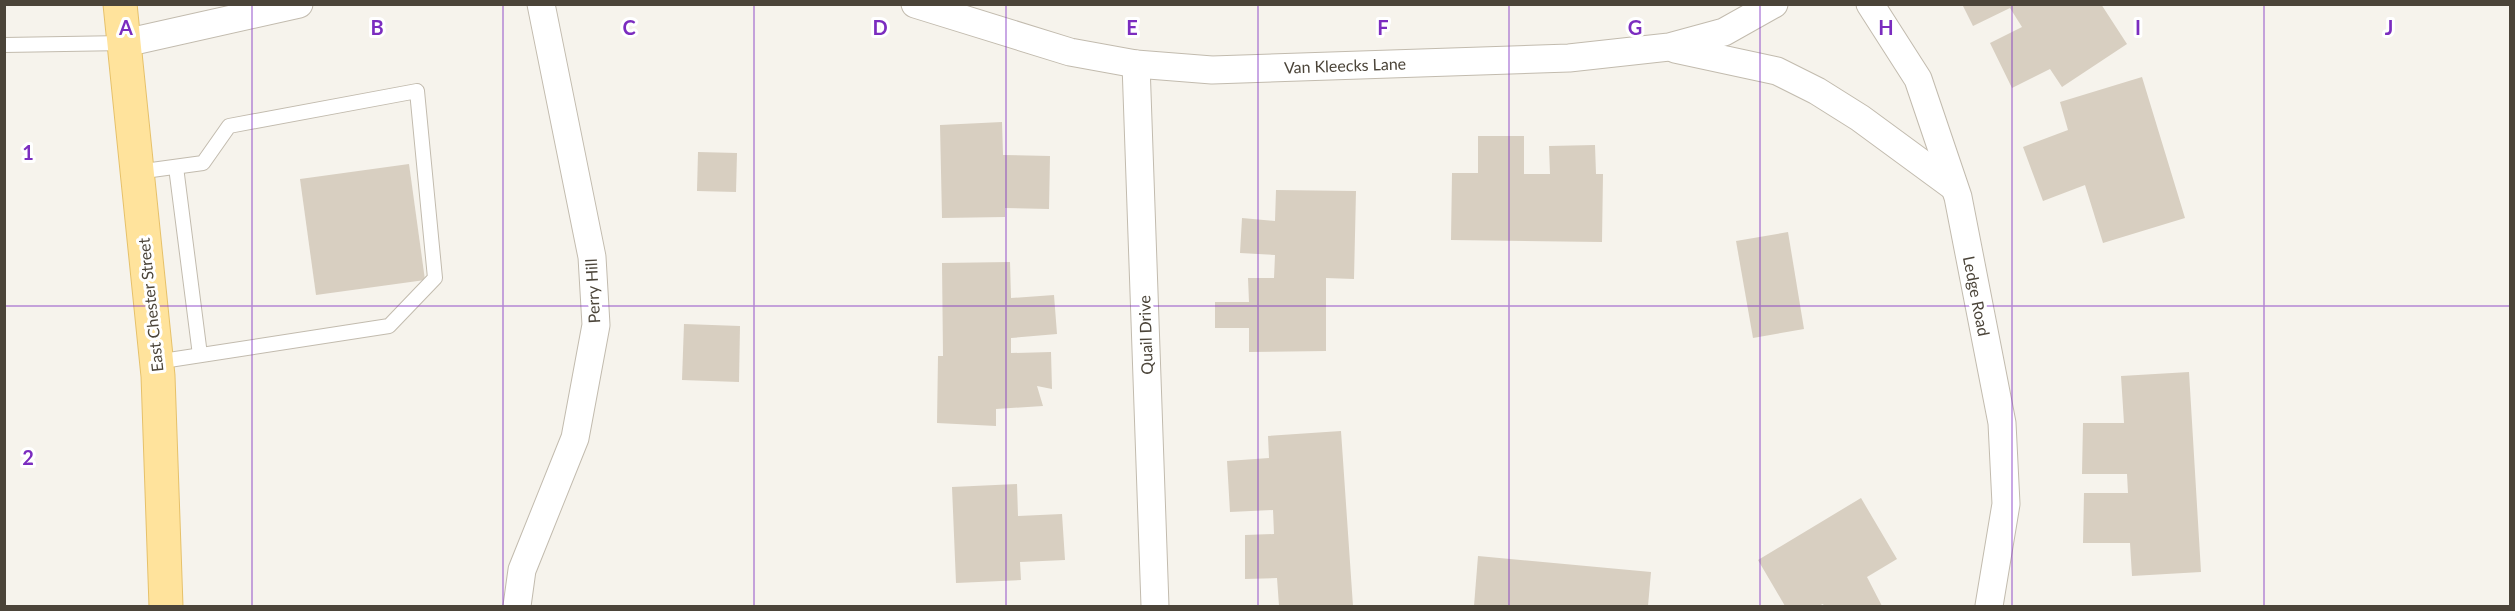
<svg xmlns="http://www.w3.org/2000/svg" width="2515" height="611" font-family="Lato,sans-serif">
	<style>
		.building { fill: #d8cfc1 }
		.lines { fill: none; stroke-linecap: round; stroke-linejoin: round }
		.service-casing { stroke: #c2bbae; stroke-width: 16 }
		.minor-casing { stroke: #c2bbae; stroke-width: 29 }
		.primary-casing { stroke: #e6c16a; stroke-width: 35 }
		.service { stroke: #fff; stroke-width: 14 }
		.minor { stroke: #fff; stroke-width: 27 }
		.primary { stroke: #ffe39c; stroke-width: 33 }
		.grid { fill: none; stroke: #7b2cbf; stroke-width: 1.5; stroke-opacity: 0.55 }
		.labels { text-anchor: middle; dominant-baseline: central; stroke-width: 6; stroke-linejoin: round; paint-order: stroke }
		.street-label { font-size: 16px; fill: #4b4439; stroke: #fff }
		.grid-label { font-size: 20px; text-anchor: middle; font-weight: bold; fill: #7b2cbf; stroke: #fff; stroke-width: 6; stroke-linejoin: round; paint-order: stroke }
	</style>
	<rect width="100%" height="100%" fill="#f6f3ec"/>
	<!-- building -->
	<g class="building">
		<path d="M1962,4H2101L2127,44L2062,87L2050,69L2012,88L1990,43L2022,27L2010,8L1973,26Z"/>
		<path d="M2142,77L2185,218L2103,243L2085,185L2043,201L2023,147L2068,130L2060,102Z"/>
		<path d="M1002,122L1003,155L1050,156L1049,209L1005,208V217L942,218L940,125Z"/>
		<path d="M1478,136H1524V174H1550L1549,146L1595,145L1596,174H1603L1602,242L1451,240L1452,173H1478Z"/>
		<path d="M698,152L737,153L736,192L697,191Z"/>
		<path d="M409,164L425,280L316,295L300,179Z"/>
		<path d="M1276,190L1356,191L1354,279L1326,278V351L1249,352V328H1215V302H1249L1248,278H1274L1275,255L1240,253L1242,218L1275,221Z"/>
		<path d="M1788,232L1804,329L1753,338L1736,241Z"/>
		<path d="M1010,262L1011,298L1054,295L1057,334L1011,338V353L1051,352L1052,389L1037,386L1043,406L996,409V426L937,423L938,356H943L942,263Z"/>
		<path d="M684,324L740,326L739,382L682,380Z"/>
		<path d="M2189,372L2201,572L2132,576L2130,543H2083L2084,493H2128L2127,474H2082L2083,423H2124L2121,376Z"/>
		<path d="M1341,431L1353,606H1279L1277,578L1245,579V535L1274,534L1273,510L1230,512L1227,461L1269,458L1268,436Z"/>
		<path d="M1017,484L1018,516L1062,514L1065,560L1020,562L1021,580L956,583L952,487Z"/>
		<path d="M1861,498L1897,559L1867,577L1882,606H1824L1823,604L1818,606H1785L1758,560Z"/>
		<path d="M1478,556L1651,572L1648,606H1474Z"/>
	</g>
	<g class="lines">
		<defs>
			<g id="service">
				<path d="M4,45L125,43"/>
				<path d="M176,167L200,355"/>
				<path d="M137,172L203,163L229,126L417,91L435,278L389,326L156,362"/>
			</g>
			<g id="minor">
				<path d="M915,4L1070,52L1136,64L1212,70L1569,58L1669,47L1724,32L1774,4"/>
				<path d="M1870,4L1918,79L1958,197L2002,423L2006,504L1989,606"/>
				<path d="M125,43L299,4"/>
				<path d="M1675,49L1777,71L1817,91L1860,118L1954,187"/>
				<path d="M1136,64L1155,606"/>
				<path d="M517,606L522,570L575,438L596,325L592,257L541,4"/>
			</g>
			<path id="primary" d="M120,4L158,376L166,606"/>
		</defs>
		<!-- service casing -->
		<use href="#service" class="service-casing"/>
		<!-- minor casing -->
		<use href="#minor" class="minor-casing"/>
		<!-- primary casing -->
		<use href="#primary" class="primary-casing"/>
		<!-- service -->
		<use href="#service" class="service"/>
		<!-- minor -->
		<use href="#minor" class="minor"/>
		<!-- primary -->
		<use href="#primary" class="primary"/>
	</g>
	<!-- grid -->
	<path class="grid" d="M252,4V606M503,4V606M754,4V606M1006,4V606M1258,4V606M1509,4V606M1760,4V606M2012,4V606M2264,4V606M4,306H2510"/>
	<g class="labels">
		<!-- street labels -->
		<g class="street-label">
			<text transform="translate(1345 65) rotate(-2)">Van Kleecks Lane</text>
			<text transform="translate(592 291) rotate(-93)">Perry Hill</text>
			<text transform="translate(1977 296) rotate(79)">Ledge Road</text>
			<text transform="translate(150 305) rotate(-96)">East Chester Street</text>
			<text transform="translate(1145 335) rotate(-92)">Quail Drive</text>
		</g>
	</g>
	<g class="grid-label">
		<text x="126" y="35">A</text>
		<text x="377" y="35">B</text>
		<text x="629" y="35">C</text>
		<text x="880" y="35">D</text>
		<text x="1132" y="35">E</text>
		<text x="1383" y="35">F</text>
		<text x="1635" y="35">G</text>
		<text x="1886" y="35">H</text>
		<text x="2138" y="35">I</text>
		<text x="2389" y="35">J</text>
		<text x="28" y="160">1</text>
		<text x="28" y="465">2</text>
	</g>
	<!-- border -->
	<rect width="2515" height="611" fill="none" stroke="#4b4439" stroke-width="12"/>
</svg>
